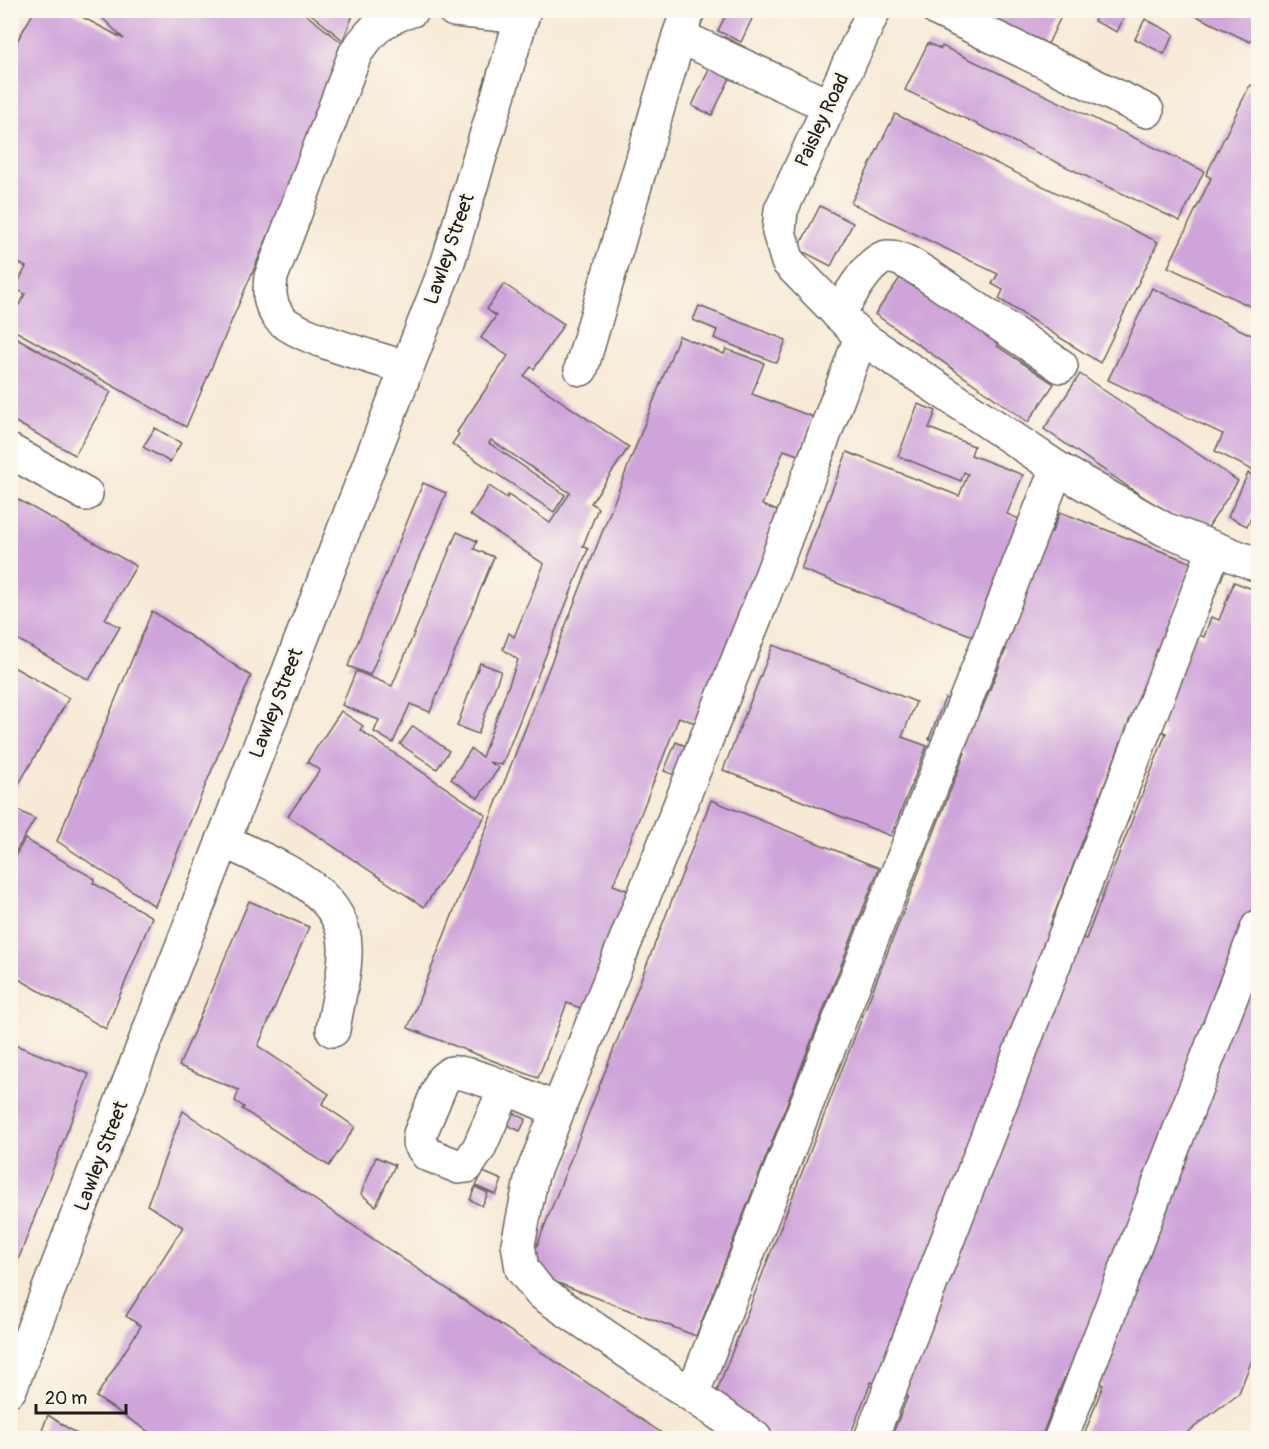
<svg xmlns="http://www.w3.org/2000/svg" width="1269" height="1449" font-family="Pangolin,sans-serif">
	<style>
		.building { fill: #cfa4da; fill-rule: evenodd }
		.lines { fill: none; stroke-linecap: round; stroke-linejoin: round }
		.minor-casing { stroke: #69645d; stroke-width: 36 }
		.minor { stroke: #fff; stroke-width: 33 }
		.labels { text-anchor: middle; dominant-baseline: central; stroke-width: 5; stroke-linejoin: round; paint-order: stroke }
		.street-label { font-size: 20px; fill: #1c1c1c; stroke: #fbf7ec }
	</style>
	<rect width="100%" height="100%" fill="#fbf7ec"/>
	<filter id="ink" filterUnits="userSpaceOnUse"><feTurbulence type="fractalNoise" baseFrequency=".0167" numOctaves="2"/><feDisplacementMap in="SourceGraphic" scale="12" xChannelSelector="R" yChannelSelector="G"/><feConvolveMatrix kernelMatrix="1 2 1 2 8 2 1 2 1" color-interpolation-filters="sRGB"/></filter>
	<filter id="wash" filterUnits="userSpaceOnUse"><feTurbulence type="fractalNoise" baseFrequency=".008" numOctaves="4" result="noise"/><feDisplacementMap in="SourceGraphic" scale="24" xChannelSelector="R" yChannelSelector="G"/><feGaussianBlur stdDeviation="1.35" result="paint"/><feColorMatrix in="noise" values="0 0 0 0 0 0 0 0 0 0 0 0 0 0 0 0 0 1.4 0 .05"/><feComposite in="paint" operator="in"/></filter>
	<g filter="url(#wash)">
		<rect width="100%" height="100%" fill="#f7e9d6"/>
		<g id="blocks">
			<!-- building -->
			<g class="building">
				<path d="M35,10H69L124,39L94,10H300L345,45L280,208L186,427L10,328V300L19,305L25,294L15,288L26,267L17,262L10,273V226L14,223L10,221V53Z"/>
				<path d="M306,10H355L343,40Z"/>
				<path d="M728,10H756L741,42L718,31Z"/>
				<path d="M963,10H1064L1048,44L1020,31L1019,35Z"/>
				<path d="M1099,10H1127L1117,32L1094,21Z"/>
				<path d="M1184,10H1258V24L1250,42Z"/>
				<path d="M1145,19L1174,34L1164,54L1135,39Z"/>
				<path d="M724,37L745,47L712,115L692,106Z"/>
				<path d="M928,43L941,49L942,46L1204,171L1180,221L905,90Z"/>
				<path d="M1250,85L1258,89V310L1168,267L1211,178L1206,175Z"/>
				<path d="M895,114L1158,242L1100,363L999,299L1003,290L992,284L998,274L851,203Z"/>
				<path d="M820,206L853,223L831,266L798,249Z"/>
				<path d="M902,275L1000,341L997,346L1054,384L1028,422L875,314Z"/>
				<path d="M504,284L564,324L534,369L531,367L524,376L629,447L591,503L598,508L583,546L588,549L502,765L489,762L499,768L478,798L451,779L471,749L482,757L518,660L503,649L509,633L514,637L544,564L470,515L489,486L507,498L508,495L550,523L570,493L491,440L489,443L565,495L554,512L452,444L459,434L457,432L508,356L481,338L496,316L487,309Z"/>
				<path d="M1152,288L1258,338V473L1215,451L1223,434L1108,380Z"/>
				<path d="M699,306L786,340L777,363L714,338L717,330L693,320Z"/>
				<path d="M10,334L111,392L75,455L10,419Z"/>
				<path d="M679,336L724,354L726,349L764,363L752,394L813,417L798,455L784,450L762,505L783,513L700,725L679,717L613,885L632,892L591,1012L567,1003L538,1078L408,1028Z"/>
				<path d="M1080,374L1238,481L1207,529L1164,511L1044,429Z"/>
				<path d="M918,404L936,411L929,428L974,446L971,455L1023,475L1007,514L1052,532L1060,512L1192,563L1168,622L1204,637L1211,617L1219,620L1234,582L1258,591V1359L1253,1357L1239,1393L1180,1438H1083L1103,1385L1067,1371L1041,1438H891L908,1396L871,1382L849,1438H772L713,1401L965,753L929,739L945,698L981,712L1006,649L801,569L847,452L959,496L968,474L964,472L961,481L898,456ZM1130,719L1166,733L1086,939L1050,925Z"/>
				<path d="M155,428L181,443L170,462L143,447Z"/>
				<path d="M1248,473L1258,478V501L1247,526L1228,517Z"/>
				<path d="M423,483L446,493L370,675L348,666Z"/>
				<path d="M10,495L136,566L105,619L120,627L89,680L10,635Z"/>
				<path d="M457,532L477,541L474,549L494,557L430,712L410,704L393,743L374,732L379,720L342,705L356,671L392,686Z"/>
				<path d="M152,611L251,676L155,906L57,841Z"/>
				<path d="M773,645L916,702L902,737L927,746L891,836L723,770Z"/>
				<path d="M480,663L501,671L478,734L457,726Z"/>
				<path d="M10,665L69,698L13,794L10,792Z"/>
				<path d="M341,711L363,726L360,730L486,815L424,907L288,816L320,770L307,762Z"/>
				<path d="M413,726L449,751L437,769L400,744Z"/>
				<path d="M676,742L695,750L683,778L664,771Z"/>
				<path d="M711,800L879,868L696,1336L527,1271Z"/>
				<path d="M10,806L35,819L10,861Z"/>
				<path d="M25,839L95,879L93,883L152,917L106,1029L10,974V935L15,927L10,924V865Z"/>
				<path d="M249,901L309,927L258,1046L329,1094L322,1104L355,1127L329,1166L242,1109L244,1107L235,1101L239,1090L179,1066Z"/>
				<path d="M10,1043L89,1074L11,1279H10Z"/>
				<path d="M507,1110L526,1119L520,1131L501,1122Z"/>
				<path d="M183,1111L669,1438H158L96,1397L141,1326L126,1316L183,1227L147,1205Z"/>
				<path d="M376,1157L395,1165L376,1206L361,1194Z"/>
				<path d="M483,1172L502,1180L496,1195L476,1186Z"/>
				<path d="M475,1187L488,1193L482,1206L470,1200Z"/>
				<path d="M48,1415L83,1438H39Z"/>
			</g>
		</g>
	</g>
	<g filter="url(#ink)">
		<use href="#blocks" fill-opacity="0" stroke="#69645d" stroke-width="1.5"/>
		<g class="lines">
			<defs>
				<g id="minor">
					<path d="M454,10L522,17"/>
					<path d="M688,10L679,36L829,106"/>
					<path d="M874,10L781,210L779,232L788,262L861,337L1057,468L1164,529L1258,565"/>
					<path d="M938,10L1147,111"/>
					<path d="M838,314C848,300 870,256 889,257C901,257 913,266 923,272L1061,366"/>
					<path d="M406,368C380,359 291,336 278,316C269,303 269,293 271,277L355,54C372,29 383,18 412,10"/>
					<path d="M581,369L679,36"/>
					<path d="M10,451L86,494"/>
					<path d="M223,840C268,864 344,886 345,947C346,973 337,1003 333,1030"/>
					<path d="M505,1089L479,1148L467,1166L459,1167L427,1154L419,1142L420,1134L443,1079L451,1073C472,1070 535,1101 558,1110"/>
					<path d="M10,1389L448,262L524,10"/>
					<path d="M692,1395L1057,468"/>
					<path d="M755,1438L540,1292L522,1269L518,1244L532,1175L764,595L861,337"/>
					<path d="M871,1438L1214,550"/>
					<path d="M1061,1438L1258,927"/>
				</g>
			</defs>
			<!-- minor casing -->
			<use href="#minor" class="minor-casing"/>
			<!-- minor -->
			<use href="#minor" class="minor"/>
		</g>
	</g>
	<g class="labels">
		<!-- street labels -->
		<g class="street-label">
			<text transform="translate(822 120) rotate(-65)">Paisley Road</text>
			<text transform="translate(449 249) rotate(-71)">Lawley Street</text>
			<text transform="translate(276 703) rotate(-69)">Lawley Street</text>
			<text transform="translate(101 1156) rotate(-69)">Lawley Street</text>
		</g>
	</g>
	<!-- margin -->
	<rect width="1269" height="1449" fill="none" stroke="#fbf7ec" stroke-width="36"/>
	<!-- scale -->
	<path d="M36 1404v9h90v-9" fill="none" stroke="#1c1c1c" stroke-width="3"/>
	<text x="45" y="1404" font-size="18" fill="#1c1c1c" stroke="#fbf7ec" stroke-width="4.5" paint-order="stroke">20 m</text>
</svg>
